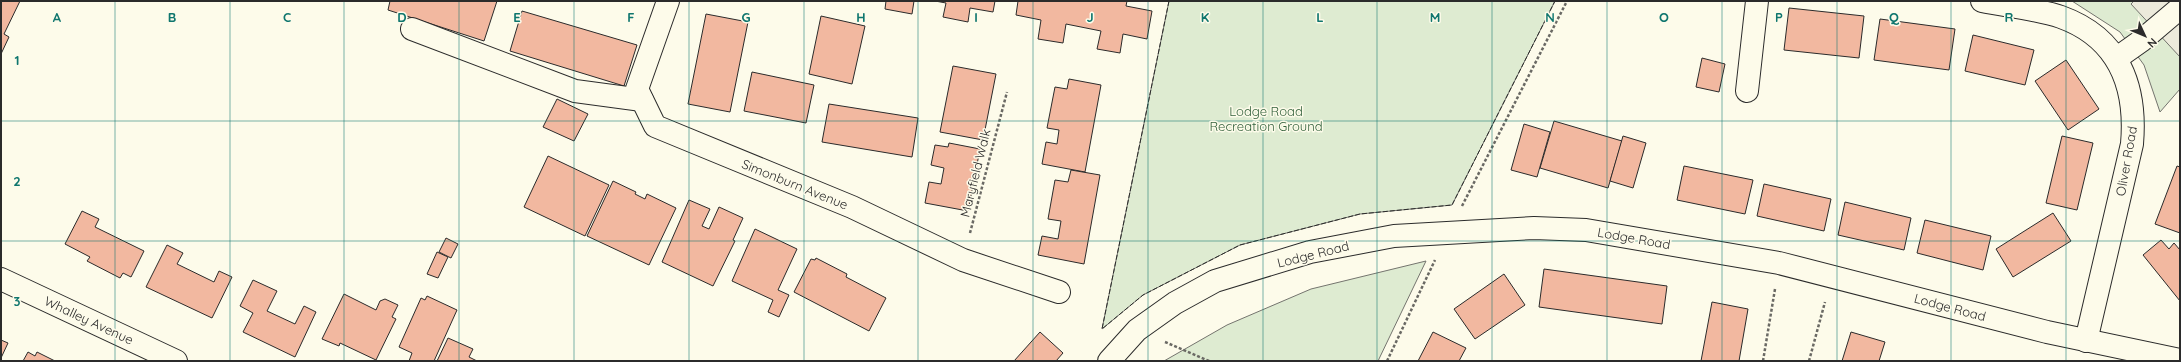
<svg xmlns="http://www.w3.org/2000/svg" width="2181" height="362" font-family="Quicksand,sans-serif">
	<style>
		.park { fill: #deebd1; stroke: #74746e }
		.parking { fill: #eceadb; stroke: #74746e }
		.building { fill: #f2b8a0; stroke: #2b2b2b }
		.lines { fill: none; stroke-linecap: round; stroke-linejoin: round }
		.minor-casing { stroke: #2b2b2b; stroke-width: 24 }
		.path { stroke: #6a6964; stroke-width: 2.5; stroke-dasharray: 3 2; stroke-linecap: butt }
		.minor { stroke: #fdfbea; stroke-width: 22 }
		.fence { stroke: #2b2b2b; stroke-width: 1; stroke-dasharray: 5 2; stroke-linecap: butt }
		.grid { fill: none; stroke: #0f766e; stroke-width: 1; stroke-opacity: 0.55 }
		.labels { text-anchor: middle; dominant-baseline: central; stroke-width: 3; stroke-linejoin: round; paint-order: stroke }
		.park-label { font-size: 13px; fill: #34623c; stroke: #fdfbea }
		.street-label { font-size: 13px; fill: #2b2b2b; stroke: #fdfbea }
		.grid-label { font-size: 13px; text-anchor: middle; font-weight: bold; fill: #0f766e; stroke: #fdfbea; stroke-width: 3; stroke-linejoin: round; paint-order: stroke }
	</style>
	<rect width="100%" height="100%" fill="#fdfbea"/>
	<!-- park -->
	<g class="park">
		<path d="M1169,1H1555L1452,205L1360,214L1240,245L1143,295L1102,329Z"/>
		<path d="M2072,1H2180V89L2160,112L2144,65L2120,32Z"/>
		<path d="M1426,261L1378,361H1164L1227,325L1311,289Z"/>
	</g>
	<!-- parking -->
	<path class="parking" d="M2134,1H2180V57L2131,4Z"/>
	<!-- building -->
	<g class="building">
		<path d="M1,1H20L4,34L9,37L1,54Z"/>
		<path d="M390,1H497L484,41L388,10Z"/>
		<path d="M886,1H914L912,14L885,9Z"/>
		<path d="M935,1H995L993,12L970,8L968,22L943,17L946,3Z"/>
		<path d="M1018,1H1127L1126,6L1152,11L1147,39L1123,34L1120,53L1097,49L1101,31L1066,24L1063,43L1038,39L1041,20L1016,15Z"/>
		<path d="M1789,8L1864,16L1859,58L1784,50Z"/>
		<path d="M522,11L637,45L624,86L510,51Z"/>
		<path d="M706,14L748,22L730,112L688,104Z"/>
		<path d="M821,16L865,26L852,84L809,74Z"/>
		<path d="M1880,19L1955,29L1949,70L1874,60Z"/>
		<path d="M1973,35L2034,50L2025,85L1965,71Z"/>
		<path d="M1702,58L1725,64L1719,92L1696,87Z"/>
		<path d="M2066,60L2099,109L2068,130L2035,81Z"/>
		<path d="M953,66L996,74L983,140L940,132Z"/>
		<path d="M752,72L814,85L806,123L744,111Z"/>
		<path d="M1069,79L1101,85L1085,172L1042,164L1046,142L1057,144L1059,130L1047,128L1055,87L1067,89Z"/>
		<path d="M557,99L588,114L574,141L543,127Z"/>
		<path d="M829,104L918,118L912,157L822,142Z"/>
		<path d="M1554,121L1622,141L1608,188L1540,168Z"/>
		<path d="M1524,124L1550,132L1537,177L1511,170Z"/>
		<path d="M1623,136L1646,143L1633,188L1610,181Z"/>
		<path d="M2062,136L2093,143L2077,210L2046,203Z"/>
		<path d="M949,143L980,149L968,211L925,203L929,182L941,184L944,168L931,165L935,145L948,147Z"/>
		<path d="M548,156L609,185L585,236L524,207Z"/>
		<path d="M1684,166L1753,180L1745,214L1677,200Z"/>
		<path d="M2177,166L2180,167V233L2155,224Z"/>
		<path d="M1071,170L1100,175L1084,264L1038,255L1042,236L1058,239L1061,221L1048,219L1055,180L1068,182Z"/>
		<path d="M613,181L636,192L635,194L645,199L647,194L676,208L649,265L587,236Z"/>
		<path d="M1764,184L1831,199L1824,231L1757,216Z"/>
		<path d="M689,200L710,209L702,226L709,229L719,207L743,218L733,240L735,241L713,286L662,262Z"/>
		<path d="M1845,202L1911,218L1904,250L1838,235Z"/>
		<path d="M82,211L99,219L95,227L144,251L131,277L123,273L120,278L87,261L90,257L65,244Z"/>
		<path d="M2053,213L2071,241L2013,277L1996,249Z"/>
		<path d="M1925,220L1991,236L1983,270L1917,253Z"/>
		<path d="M755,229L797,249L778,290L789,295L779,317L768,312L773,300L732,281Z"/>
		<path d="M446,238L458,244L451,258L439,252Z"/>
		<path d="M2161,240L2169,249L2174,243L2180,250V301L2143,255Z"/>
		<path d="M167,245L183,253L177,264L214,282L219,271L232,277L212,318L146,287Z"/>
		<path d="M437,252L448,257L438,278L427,274Z"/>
		<path d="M816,258L847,274L846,277L886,298L869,331L794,292L811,259L815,260Z"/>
		<path d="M1544,269L1667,286L1662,324L1539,307Z"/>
		<path d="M1504,274L1525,305L1475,339L1454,309Z"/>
		<path d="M253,280L277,291L267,311L295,324L304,306L316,312L295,357L243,332L253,313L240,306Z"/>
		<path d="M344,294L376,310L380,301L385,299L398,305L392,317L396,319L376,360L340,343L339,346L322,339Z"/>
		<path d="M427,296L457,310L434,361H409L412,353L399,347L421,298L425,300Z"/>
		<path d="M1712,302L1748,309L1739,361H1701Z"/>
		<path d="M1040,332L1063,353L1056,361H1014Z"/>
		<path d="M1433,332L1466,348L1459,361H1418Z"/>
		<path d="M1851,332L1885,342L1879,361H1842Z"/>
		<path d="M448,338L473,349L469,357L477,361H437Z"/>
		<path d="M1,340L8,343L1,358Z"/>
		<path d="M28,352L35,356L37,352L55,361H23Z"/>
	</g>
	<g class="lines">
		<defs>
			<g id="minor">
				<path d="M668,1L637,89L655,126L852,207L963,260L1059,292"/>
				<path d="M1982,1C2006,6 2038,9 2061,17C2119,38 2137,86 2132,144L2086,341"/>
				<path d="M412,29L575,91L642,100"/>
				<path d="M2117,58L2141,41L2180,8"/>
				<path d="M1747,91L1757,1"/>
				<path d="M1,279L176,361"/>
				<path d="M1109,361L1137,330L1175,303L1215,281L1310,252L1394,236L1534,228L1586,230L1779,263L2047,332L2180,360"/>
			</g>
		</defs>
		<!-- minor casing -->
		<use href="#minor" class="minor-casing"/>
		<!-- path -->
		<g class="path">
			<path d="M1462,206L1567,1"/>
			<path d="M970,233L1007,92"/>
			<path d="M1165,342L1209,361"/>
			<path d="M1387,361L1435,260"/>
			<path d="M1763,361L1775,289"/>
			<path d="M1809,361L1825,302"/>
		</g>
		<!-- minor -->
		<use href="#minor" class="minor"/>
		<!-- fence -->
		<path class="fence" d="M1169,1L1102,329L1143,295L1240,245L1360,214L1452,205L1555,1"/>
	</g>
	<!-- grid -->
	<path class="grid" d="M115,1V361M230,1V361M344,1V361M459,1V361M574,1V361M689,1V361M804,1V361M918,1V361M1033,1V361M1148,1V361M1263,1V361M1377,1V361M1492,1V361M1607,1V361M1722,1V361M1837,1V361M1951,1V361M2066,1V361M1,121H2180M1,241H2180"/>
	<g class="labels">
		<!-- park labels -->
		<g class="park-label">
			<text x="1266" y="111">Lodge Road<tspan x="1266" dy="15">Recreation Ground</tspan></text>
		</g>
		<!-- street labels -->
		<g class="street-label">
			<text transform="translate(2126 161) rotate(-80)">Oliver Road</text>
			<text transform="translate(975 173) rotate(-76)">Maryfield Walk</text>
			<text transform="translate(795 184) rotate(22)">Simonburn Avenue</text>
			<text transform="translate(1634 238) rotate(10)">Lodge Road</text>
			<text transform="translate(1313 254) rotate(-14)">Lodge Road</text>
			<text transform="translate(1950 307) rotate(15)">Lodge Road</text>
			<text transform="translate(89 320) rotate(25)">Whalley Avenue</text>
		</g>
	</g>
	<g class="grid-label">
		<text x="57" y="22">A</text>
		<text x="172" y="22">B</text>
		<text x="287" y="22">C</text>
		<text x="402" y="22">D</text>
		<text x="517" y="22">E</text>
		<text x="631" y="22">F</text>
		<text x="746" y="22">G</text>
		<text x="861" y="22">H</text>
		<text x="976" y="22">I</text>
		<text x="1090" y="22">J</text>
		<text x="1205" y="22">K</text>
		<text x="1320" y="22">L</text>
		<text x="1435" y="22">M</text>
		<text x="1550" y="22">N</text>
		<text x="1664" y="22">O</text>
		<text x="1779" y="22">P</text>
		<text x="1894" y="22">Q</text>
		<text x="2009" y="22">R</text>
		<text x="17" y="65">1</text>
		<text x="17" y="186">2</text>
		<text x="17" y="306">3</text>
	</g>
	<!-- border -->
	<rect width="2181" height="362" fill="none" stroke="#2b2b2b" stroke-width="4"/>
	<!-- north arrow -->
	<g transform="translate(2145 36) rotate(134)" stroke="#fdfbea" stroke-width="3" paint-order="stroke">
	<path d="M0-3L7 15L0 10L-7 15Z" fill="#2b2b2b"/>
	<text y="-6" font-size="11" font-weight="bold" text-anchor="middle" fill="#2b2b2b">N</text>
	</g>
</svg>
